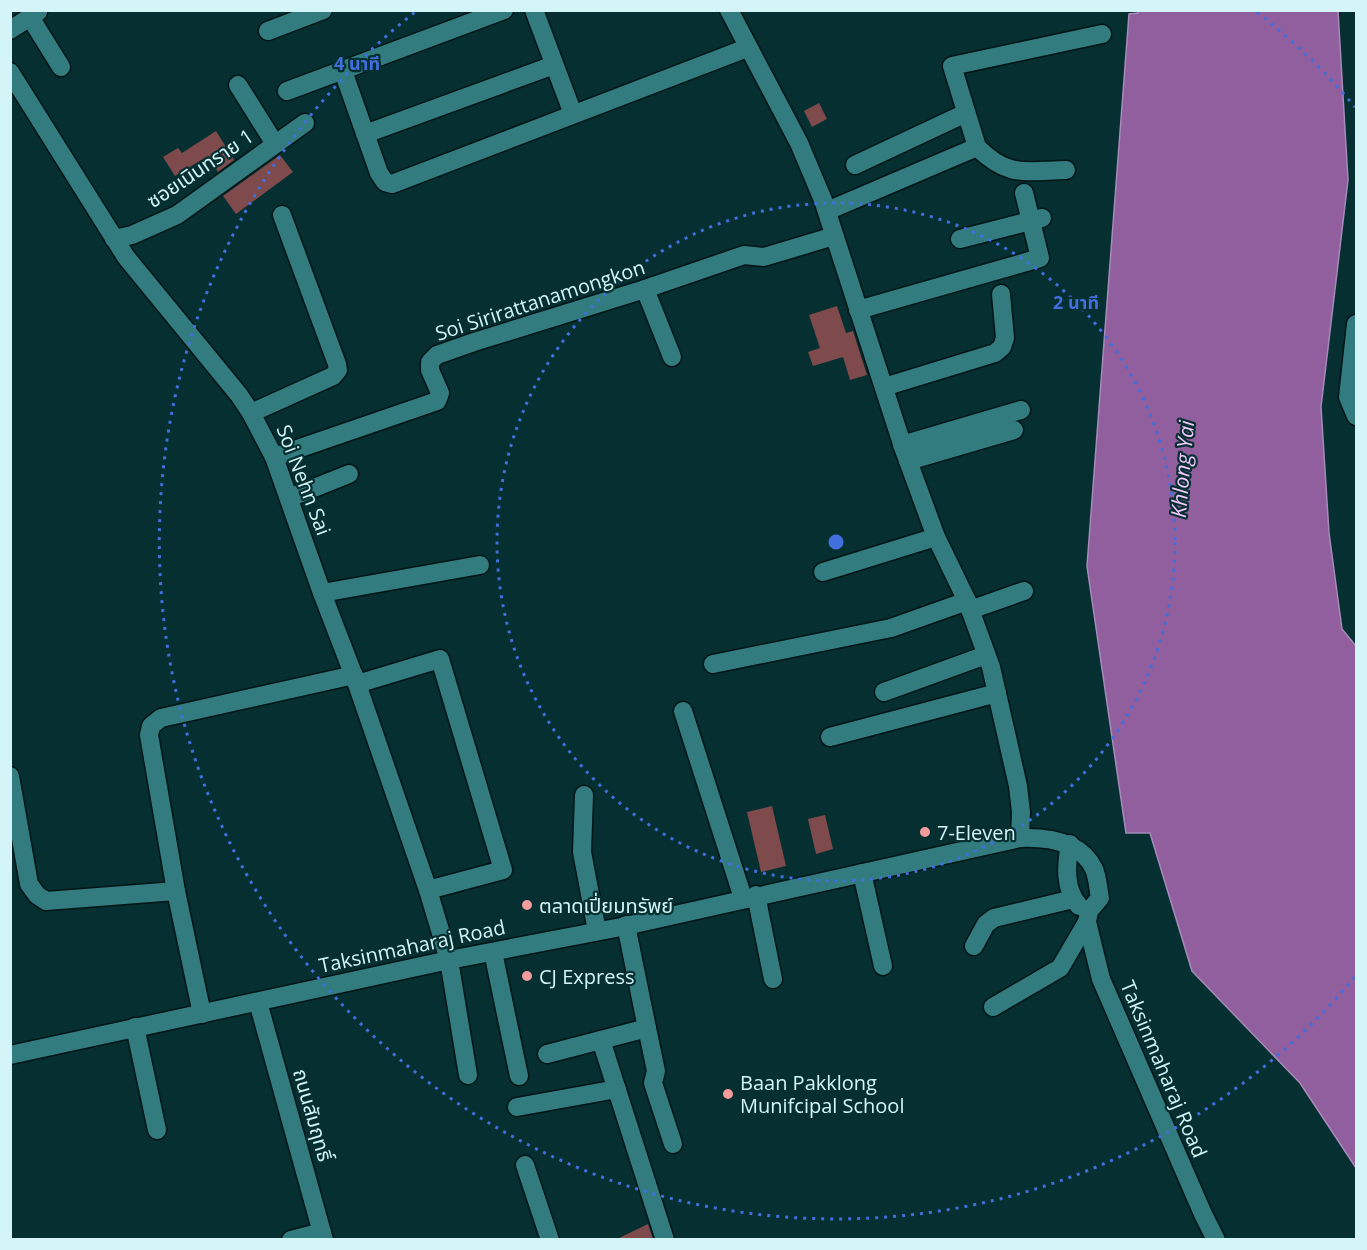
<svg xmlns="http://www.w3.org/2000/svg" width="1367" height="1250" font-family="'Open Sans','Noto Sans Thai',sans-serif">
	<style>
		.water { fill: #915e9e; stroke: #a58bb9; stroke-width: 1.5 }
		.building { fill: #7f4a4b }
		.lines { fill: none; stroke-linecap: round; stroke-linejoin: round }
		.minor-casing { stroke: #011516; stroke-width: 21 }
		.minor { stroke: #327b7f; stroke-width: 18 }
		.ring { fill: none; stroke: #416fde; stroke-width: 3; stroke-dasharray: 3 6 }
		.poi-dot { fill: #f59b9c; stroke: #062f31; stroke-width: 2 }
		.labels { text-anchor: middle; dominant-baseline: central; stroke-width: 4.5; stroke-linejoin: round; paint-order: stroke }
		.street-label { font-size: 20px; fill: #d3f5f7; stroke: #062f31 }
		.poi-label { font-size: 20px; fill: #d3f5f7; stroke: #062f31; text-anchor: start }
		.water-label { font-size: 21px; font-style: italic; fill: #f2c8fd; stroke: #062f31 }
		.centre { fill: #416fde; stroke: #062f31; stroke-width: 3 }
		.ring-label { font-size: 18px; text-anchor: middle; font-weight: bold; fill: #416fde; stroke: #062f31; stroke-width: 4.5; stroke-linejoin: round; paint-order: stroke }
	</style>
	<rect width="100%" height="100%" fill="#062f31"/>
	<!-- water -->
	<path class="water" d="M1138,11H1338L1348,180L1321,407L1329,533L1342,629L1356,646V1168L1300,1083L1192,971L1150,833H1126L1087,566L1129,14L1138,13Z"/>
	<!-- building -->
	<g class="building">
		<path d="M819,103L827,119L812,127L804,111Z"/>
		<path d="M216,131L234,160L218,172L208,156L175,176L163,157L178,148L182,153Z"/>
		<path d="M280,155L293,172L236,214L223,196Z"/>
		<path d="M837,306L846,333L853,331L867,375L850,380L843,357L813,366L808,352L820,348L809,315Z"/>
		<path d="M772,806L786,866L761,872L747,812Z"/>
		<path d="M825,815L833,849L816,854L808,819Z"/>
		<path d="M648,1224L653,1239H617Z"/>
	</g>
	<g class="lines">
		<defs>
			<g id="minor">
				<path d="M534,10L573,114"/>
				<path d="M729,10L799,143L823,200L904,450L936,537L967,601L991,667L1018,786L1021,812L1020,838"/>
				<path d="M30,17L61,67"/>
				<path d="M10,30L38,12"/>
				<path d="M268,31L323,10"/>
				<path d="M343,71L379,173L385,182L392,184L747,48"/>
				<path d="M10,72L126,257L239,395L251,413L274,457L322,593L357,684L428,890L449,960L468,1075"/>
				<path d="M238,85L275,144"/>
				<path d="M287,91L504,10"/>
				<path d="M365,134L554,65"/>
				<path d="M977,147C1008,178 1025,171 1066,170"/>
				<path d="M855,165L966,113"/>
				<path d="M827,211L977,147L952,66L1102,34"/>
				<path d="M114,239L132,235L177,215L305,123"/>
				<path d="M960,239L1042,218"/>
				<path d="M645,289L672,357"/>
				<path d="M858,310L1040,258L1024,193"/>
				<path d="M1356,324L1348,397L1356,416"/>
				<path d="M884,387L995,353L1002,347L1005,338L1001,294"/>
				<path d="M251,413L333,376L338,370L337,364L282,215"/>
				<path d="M902,445L1021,410"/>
				<path d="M274,457L437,401L440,393L430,370V362L437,355L474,342L645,289L744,255L764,257L834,236"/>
				<path d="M908,461L1014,430"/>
				<path d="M289,498L349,474"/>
				<path d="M823,572L936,537"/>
				<path d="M322,593L480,565"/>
				<path d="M970,610L1024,591"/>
				<path d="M713,664L891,628L967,601"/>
				<path d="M357,684L440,659L503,870L428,890"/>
				<path d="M884,692L986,655"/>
				<path d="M683,711L743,898"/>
				<path d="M830,737L997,693"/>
				<path d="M10,776L29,884L37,895L46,901L176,891L202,1014"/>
				<path d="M584,795L582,852L597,931"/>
				<path d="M1070,844C1066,865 1064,889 1079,906"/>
				<path d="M862,873L883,966"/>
				<path d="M176,891L149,735L151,726L161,718L354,675"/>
				<path d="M756,895L773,979"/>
				<path d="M626,925L647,1028L601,1040L665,1240"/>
				<path d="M974,946L986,924L994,918L1073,899"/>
				<path d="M493,952L519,1076"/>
				<path d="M258,1002L324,1240"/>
				<path d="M993,1007L1060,968L1087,922"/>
				<path d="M135,1027L157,1130"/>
				<path d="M647,1028L656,1071L653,1083L673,1144"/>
				<path d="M547,1054L601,1040"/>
				<path d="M10,1055L449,960L621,927L1020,838C1048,837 1081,841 1094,869C1098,878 1098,889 1100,898L1089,911L1087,922L1101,979L1203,1214L1216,1240"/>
				<path d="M517,1107L617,1089"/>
				<path d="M525,1165L550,1240"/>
				<path d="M291,1240L322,1232"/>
			</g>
		</defs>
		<!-- minor casing -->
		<use href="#minor" class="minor-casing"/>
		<!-- minor -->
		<use href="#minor" class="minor"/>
	</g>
	<!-- distance rings -->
	<g class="ring">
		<circle cx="836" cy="542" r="339"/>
		<path d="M1355 977A677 677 0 1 1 415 12M1257 12A677 677 0 0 1 1355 107"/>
	</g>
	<!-- markers -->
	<g class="poi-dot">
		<circle cx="925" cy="832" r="6"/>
		<circle cx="527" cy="905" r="6"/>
		<circle cx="527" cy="976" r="6"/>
		<circle cx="728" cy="1094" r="6"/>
	</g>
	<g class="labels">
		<!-- street labels -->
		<g class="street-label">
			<text transform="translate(200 168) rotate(-34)">ซอยเนินทราย 1</text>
			<text transform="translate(540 300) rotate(-18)">Soi Sirirattanamongkon</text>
			<text transform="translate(304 480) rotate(69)">Soi Nehn Sai</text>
			<text transform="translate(412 946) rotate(-12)">Taksinmaharaj Road</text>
			<text transform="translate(1164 1069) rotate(67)">Taksinmaharaj Road</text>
			<text transform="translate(313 1115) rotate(74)">ถนนสัมฤทธิ์</text>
		</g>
		<!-- poi labels -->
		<g class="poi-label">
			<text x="937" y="832">7-Eleven</text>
			<text x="539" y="905">ตลาดเปี่ยมทรัพย์</text>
			<text x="539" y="976">CJ Express</text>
			<text x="740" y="1082">Baan Pakklong<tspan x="740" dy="23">Munifcipal School</tspan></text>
		</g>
		<!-- water labels -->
		<g class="water-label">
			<text transform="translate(1182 469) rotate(-85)">Khlong Yai</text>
		</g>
	</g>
	<circle cx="836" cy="542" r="9" class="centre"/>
	<g class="ring-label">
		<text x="357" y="70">4 นาที</text>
		<text x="1076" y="309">2 นาที</text>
	</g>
	<!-- border -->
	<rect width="1367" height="1250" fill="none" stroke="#d3f5f7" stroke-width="24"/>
</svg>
